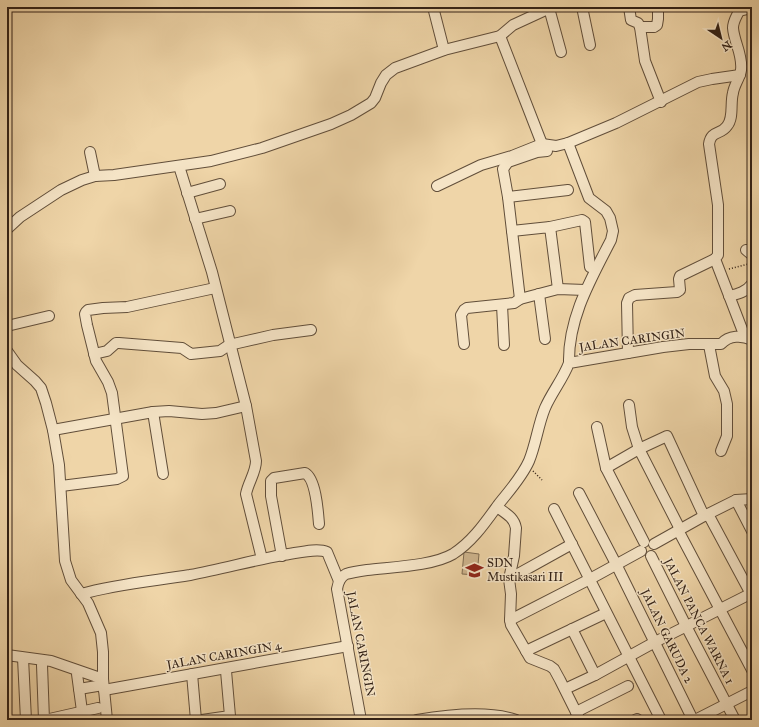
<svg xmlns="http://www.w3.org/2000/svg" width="759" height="727" font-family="'IM FELL Great Primer',serif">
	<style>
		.green { fill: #cfb68f; stroke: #806c52 }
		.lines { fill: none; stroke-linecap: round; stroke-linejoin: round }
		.minor-casing { stroke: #614e3a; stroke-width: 12 }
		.path { stroke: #322116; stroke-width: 1.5; stroke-dasharray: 1 2; stroke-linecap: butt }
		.minor { stroke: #f5e4c6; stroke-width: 10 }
		.labels { text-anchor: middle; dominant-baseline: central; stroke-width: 3; stroke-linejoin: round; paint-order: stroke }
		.street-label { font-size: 12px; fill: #322116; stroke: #f5e4c6 }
		.poi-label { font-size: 12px; fill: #322116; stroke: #f5e4c6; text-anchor: start }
	</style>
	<rect width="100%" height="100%" fill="#efd5a8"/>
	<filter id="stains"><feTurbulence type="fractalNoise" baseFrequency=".005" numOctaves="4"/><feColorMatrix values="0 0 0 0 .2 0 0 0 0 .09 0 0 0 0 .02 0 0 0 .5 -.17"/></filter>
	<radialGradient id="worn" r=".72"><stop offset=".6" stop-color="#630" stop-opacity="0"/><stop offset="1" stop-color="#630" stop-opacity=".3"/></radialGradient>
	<!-- green -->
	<path class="green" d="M464,552L479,554L477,575L462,574Z"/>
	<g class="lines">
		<defs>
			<g id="minor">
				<path d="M433,7L444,50"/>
				<path d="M582,7L590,45"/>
				<path d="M629,7L631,20L638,23L640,27L645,61L661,102"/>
				<path d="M739,7V11C737,16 733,21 733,28C734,42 743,55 741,70C740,78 734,85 733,93C730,103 734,118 727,126C721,135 711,130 709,144L718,205V255L715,259L745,337"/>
				<path d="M549,8L561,52"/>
				<path d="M739,11L752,8"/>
				<path d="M640,27H654L657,25L658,19V7"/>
				<path d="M500,36L542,144"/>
				<path d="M568,143L589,198L606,211L610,218L613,231L611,240C591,279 568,318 569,363"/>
				<path d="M90,152L95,176"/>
				<path d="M179,166L212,272L246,406L256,461C256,472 248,483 246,494L262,559"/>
				<path d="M437,186L481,165L512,156L542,144L556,146L568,143L616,123L698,82L712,79L740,75"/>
				<path d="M187,193L220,184"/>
				<path d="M508,197L568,190"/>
				<path d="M195,219L230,211"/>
				<path d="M550,227L582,220L585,222L590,267"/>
				<path d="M7,229L20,217L61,190L82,180L95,176L114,175L211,161L262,148L331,124L351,115L371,103L375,98L381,83L386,75L395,68L444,50L500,36L513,25L552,7"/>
				<path d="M512,231L550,227L558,289"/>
				<path d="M746,250L752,255"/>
				<path d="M539,294L545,339"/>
				<path d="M729,296C738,294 746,292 752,284"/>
				<path d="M520,299L508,197L503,169L508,162L537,152L547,151"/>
				<path d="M502,305L504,345"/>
				<path d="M7,326L49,316"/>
				<path d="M464,344L461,315L464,310L467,308L514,303L520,299L558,289L585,290"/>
				<path d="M709,345L715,376L724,391L727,404V436L721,451"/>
				<path d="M7,351L17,365L35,381L41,388L46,403L53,430L59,465L65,561L71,580L88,603L101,633L103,652V679L107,720"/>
				<path d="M628,353L627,303L629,298L635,295L677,292L680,290L679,279L680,276L715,259"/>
				<path d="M94,354L107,351L116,343H119L182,348L191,354L220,351L229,345L273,335L311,330"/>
				<path d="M629,405L632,427L639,449L680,529"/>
				<path d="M153,412L163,474"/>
				<path d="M597,427L606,468L644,542"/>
				<path d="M53,430L153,412L169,411L202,414L216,413L246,406"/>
				<path d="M606,468L639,449L667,436L704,516"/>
				<path d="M61,486L117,479L123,476L112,393L108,382L96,361L87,325L85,314L86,312L88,310L103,308L127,307L215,288"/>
				<path d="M579,493L616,564L693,720"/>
				<path d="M736,500L752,531"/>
				<path d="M497,507C505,513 514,517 516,528L514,556L509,579L511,594L510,620L511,625L530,658L550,666L554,669L560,680L580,720"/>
				<path d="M554,509L661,720"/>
				<path d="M708,514L752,596"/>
				<path d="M678,530L752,670"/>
				<path d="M654,544L704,516L736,500L752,499"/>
				<path d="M282,556L271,496V481L274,478L305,473C316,479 318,512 319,524"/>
				<path d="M651,556L686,626L735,720"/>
				<path d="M509,579L572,544"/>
				<path d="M81,594C117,584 153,581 190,575C221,569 251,561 282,555C294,554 316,547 327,552L339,581"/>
				<path d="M510,620L590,579L641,551"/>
				<path d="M572,629L595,675"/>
				<path d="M526,651L606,613"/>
				<path d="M7,655L51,661L103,679"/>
				<path d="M23,658L26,720"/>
				<path d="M42,665L44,720"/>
				<path d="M77,674L82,711"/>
				<path d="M192,674L196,720"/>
				<path d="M79,689L103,685"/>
				<path d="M565,689L595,675L655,642L752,593"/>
				<path d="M104,690L348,646"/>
				<path d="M576,712L628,686"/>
				<path d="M45,720L98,708"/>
				<path d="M202,720L230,716L226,671"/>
				<path d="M361,720L337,589C338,583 340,577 346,574C353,572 360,571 367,570C391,567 433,566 453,554C472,542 485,523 498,505C509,491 522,477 529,461C536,444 538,425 545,408C552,392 563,379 569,363L663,347L689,344H721C729,335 742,335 752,340"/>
				<path d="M417,720C446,715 488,710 516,720"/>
				<path d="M635,720L637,719"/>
				<path d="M695,720L752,691"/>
			</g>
		</defs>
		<!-- minor casing -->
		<use href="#minor" class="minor-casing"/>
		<!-- path -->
		<g class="path">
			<path d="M729,269L748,264"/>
			<path d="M533,471L542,480"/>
		</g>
		<!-- minor -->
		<use href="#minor" class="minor"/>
	</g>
	<!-- icons -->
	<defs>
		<symbol id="school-bare" viewBox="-9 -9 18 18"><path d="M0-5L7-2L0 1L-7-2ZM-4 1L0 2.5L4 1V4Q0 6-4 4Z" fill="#8f2418" stroke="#f5e4c6" stroke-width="2.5" paint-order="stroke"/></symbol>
	</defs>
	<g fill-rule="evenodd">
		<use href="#school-bare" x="462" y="558" width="25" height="25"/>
	</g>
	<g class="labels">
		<!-- street labels -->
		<g class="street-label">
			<text transform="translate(632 340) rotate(-8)">JALAN CARINGIN</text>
			<text transform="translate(699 621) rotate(63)">JALAN PANCA WARNA 1</text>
			<text transform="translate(667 636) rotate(64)">JALAN GARUDA 2</text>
			<text transform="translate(361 644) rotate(79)">JALAN CARINGIN</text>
			<text transform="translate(224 655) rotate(-10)">JALAN CARINGIN 4</text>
		</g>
		<!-- poi labels -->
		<g class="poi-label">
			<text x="487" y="563">SDN<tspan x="487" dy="14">Mustikasari III</tspan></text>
		</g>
	</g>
	<!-- margin -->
	<rect width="759" height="727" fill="none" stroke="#efd5a8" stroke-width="24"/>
	<rect x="8" y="8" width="743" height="711" fill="none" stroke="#322116" stroke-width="2"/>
	<rect x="12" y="12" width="735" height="703" fill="none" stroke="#322116"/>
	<!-- north arrow -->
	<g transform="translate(721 38) rotate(145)" stroke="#f5e4c6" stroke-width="3" paint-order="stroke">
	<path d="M0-3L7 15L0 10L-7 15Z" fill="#322116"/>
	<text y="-6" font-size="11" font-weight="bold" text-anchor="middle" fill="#322116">N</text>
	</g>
	<rect width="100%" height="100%" filter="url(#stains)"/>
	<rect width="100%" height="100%" fill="url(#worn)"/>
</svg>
